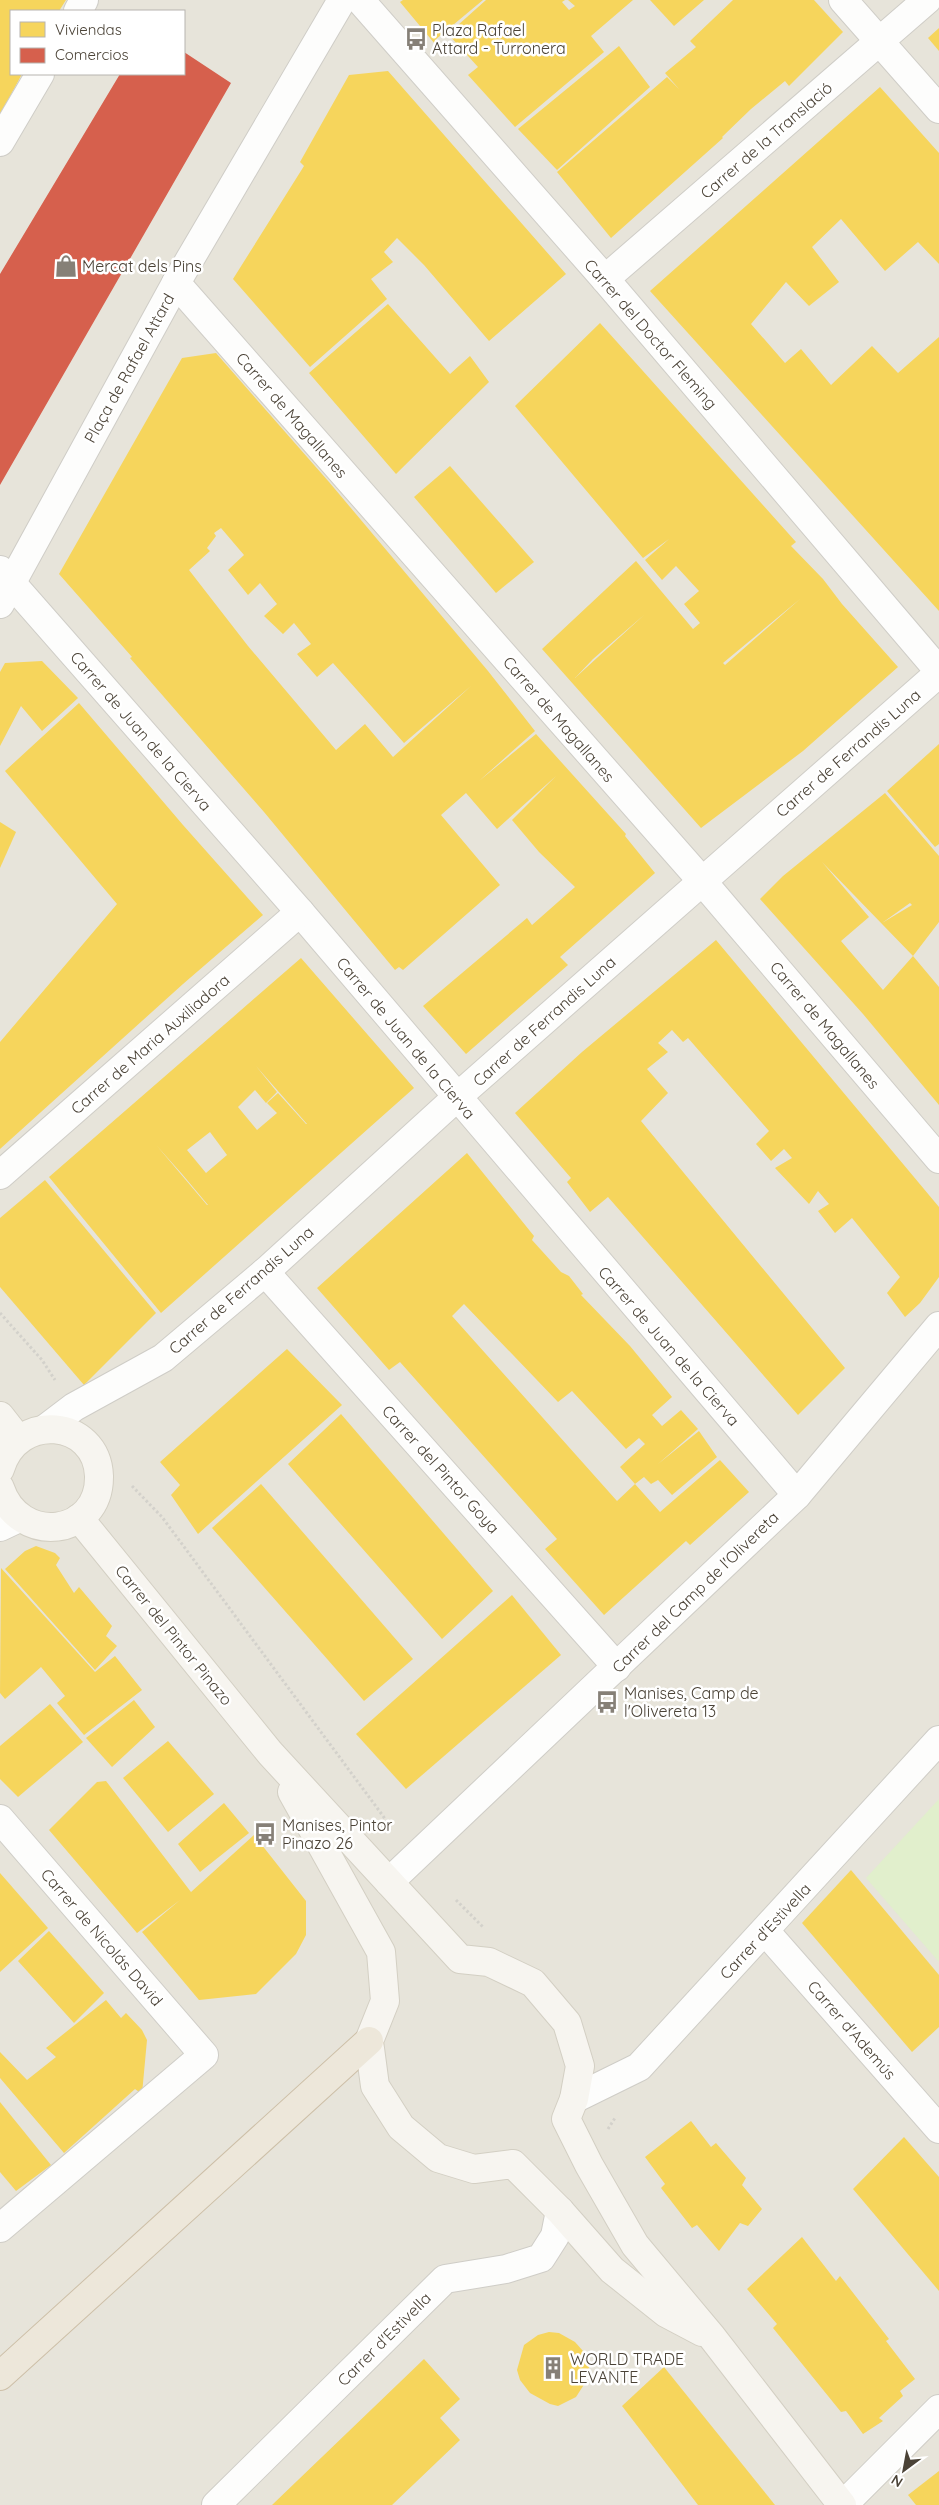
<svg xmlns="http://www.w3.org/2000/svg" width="939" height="2505" font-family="Quicksand,sans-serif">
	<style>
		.residential { fill: #e7e4da; fill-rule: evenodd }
		.green { fill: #e1efcc }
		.homes { fill: #f6d55c; fill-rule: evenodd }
		.shops { fill: #d6604d }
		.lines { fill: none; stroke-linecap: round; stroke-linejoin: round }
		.street-casing { stroke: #cfcdc7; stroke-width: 30 }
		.secondary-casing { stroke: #d3cfc3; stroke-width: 30 }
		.highway-casing { stroke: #cdbfa7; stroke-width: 30 }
		.path { stroke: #d3d1cb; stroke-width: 3; stroke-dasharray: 2.5 2.5; stroke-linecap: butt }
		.street { stroke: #fdfdfc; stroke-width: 28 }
		.secondary { stroke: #f7f5f0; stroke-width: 28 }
		.highway { stroke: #ede7da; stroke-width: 28 }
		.labels { text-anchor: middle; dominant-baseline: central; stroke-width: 5; stroke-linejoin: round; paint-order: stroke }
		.poi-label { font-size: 16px; fill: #4b4337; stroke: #fff; text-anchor: start }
		.street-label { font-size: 16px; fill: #4b4337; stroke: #fff }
	</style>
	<rect width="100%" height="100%" fill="#f3f2ed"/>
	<!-- residential -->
	<path class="residential" d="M0,0H939V2505H0ZM11,11H184V74H11Z"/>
	<!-- green -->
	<path class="green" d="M939,1799V1962L866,1878Z"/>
	<!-- homes -->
	<g class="homes">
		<path d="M0,0H66L59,11H11V74H29L27,78L22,74L0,115Z"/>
		<path d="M403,0H483L435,40V44L400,2Z"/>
		<path d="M486,0H565L562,2L569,10L575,6L568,0H633L591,36L604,52L515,127L468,75L478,67L448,34Z"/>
		<path d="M650,0H704L674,26Z"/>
		<path d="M733,0H814L843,32L789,86L785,81L751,109L722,137L723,138L611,238L557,172L667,77L679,89L665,73L696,47L690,41Z"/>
		<path d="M939,28V51L928,38Z"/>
		<path d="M619,46L650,87L557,170L518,129Z"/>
		<path d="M388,71L566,274L489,341L424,265L397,238L384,252L393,262L371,279L387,299L310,367L233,279L304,166L300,162L349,75Z"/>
		<path d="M880,87L939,153V264L918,242L885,271L841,219L812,247L839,282L809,306L786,282L751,324L785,363L801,349L831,385L872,346L898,373L939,337V611L650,291Z"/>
		<path d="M388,304L450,374L470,356L489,382L396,474L309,373Z"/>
		<path d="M600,323L796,542L791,546L823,579L842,604L898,667L803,751L701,828L542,649L636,561L693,629L700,623L684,604L699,591L676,566L662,580L645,560L669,539L643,558L515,406ZM800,599L725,665L723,663ZM644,615L575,678L593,659Z"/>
		<path d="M216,353L329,482L488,671L535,731L479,781L536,734L626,834L625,836L655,873L560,957L568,965L466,1054L423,1006L527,918L532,925L575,887L539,852L512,820L556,776L497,829L466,793L441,815L500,885L403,970L399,967L395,970L264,812L130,658L132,657L59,574L182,358ZM221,528L244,555L228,570L248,595L260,583L277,604L264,616L283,634L294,623L311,644L297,654L317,677L333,663L404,743L471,686L393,757L365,724L336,750L248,646L189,570L210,551L207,548L216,536L214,533Z"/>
		<path d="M450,466L534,562L496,593L414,497Z"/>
		<path d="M42,661L78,698L42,731L21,706L0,746V672L5,663Z"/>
		<path d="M79,703L183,825L263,915L183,984L0,1149V1042L117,904L5,771Z"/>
		<path d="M939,744V844L935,847L887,791Z"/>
		<path d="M885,793L939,856V922L913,956L822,862L869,917L841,941L883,990L913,956L939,987V1105L863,1014L760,899L783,876ZM910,903L912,905L882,923Z"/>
		<path d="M0,822L16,832L0,868Z"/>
		<path d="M716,940L939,1207V1277L920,1303L905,1317L887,1293L900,1277L852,1218L835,1233L818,1211L829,1204L818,1191L809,1204L775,1168L792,1158L784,1149L771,1161L756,1144L769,1131L688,1038L683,1042L672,1030L658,1043L668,1052L647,1069L668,1093L641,1121L845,1368L798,1415L608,1197L590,1212L567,1182L571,1178L515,1113L582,1052Z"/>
		<path d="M301,958L414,1088L161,1313L49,1177ZM256,1066L307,1124H306L278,1093L267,1103L277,1113L257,1130L238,1107L255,1090L266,1103L277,1092ZM210,1132L227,1155L206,1173L187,1150ZM157,1146L182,1174L208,1205H207Z"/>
		<path d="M467,1153L534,1236L532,1240L561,1272L569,1276L583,1294L581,1295L630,1346L672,1397L652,1415L662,1426L681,1410L698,1429L658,1464L699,1431L717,1457L672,1495L658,1480L651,1484L644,1477L635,1484L620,1467L645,1444L639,1438L626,1449L572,1391L558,1402L464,1304L452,1316L617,1501L635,1484L660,1512L720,1460L749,1492L690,1545L686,1541L604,1615L545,1549L557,1539L400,1362L389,1370L317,1288Z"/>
		<path d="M45,1180L156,1313L84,1385L0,1287V1218Z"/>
		<path d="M287,1349L342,1405L198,1534L171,1495L180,1485L160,1462Z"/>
		<path d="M341,1414L493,1591L442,1639L288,1464Z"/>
		<path d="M261,1484L413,1659L364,1701L212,1528Z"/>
		<path d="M36,1546L55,1553L60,1558L56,1565L74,1593L79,1587L112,1626L106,1636L117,1646L95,1670L5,1569L25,1551Z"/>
		<path d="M1,1568L95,1672L115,1656L142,1690L84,1735L57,1703L65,1696L41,1667L5,1699L0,1693Z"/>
		<path d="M512,1595L561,1655L406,1789L356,1734Z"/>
		<path d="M134,1700L155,1727L112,1767L86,1738Z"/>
		<path d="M50,1704L83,1742L18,1797L0,1779V1746Z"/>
		<path d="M168,1741L214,1794L168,1832L123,1778Z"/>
		<path d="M106,1781L191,1892L254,1835L306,1901V1935L296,1954L256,1994L199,2000L142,1932L180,1900L137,1933L49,1830L97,1782Z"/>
		<path d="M224,1803L249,1833L200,1872L178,1844Z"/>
		<path d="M851,1870L939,1975V2027L912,2052L802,1923Z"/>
		<path d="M0,1873L48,1928L0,1972Z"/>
		<path d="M49,1931L104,1993L74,2023L18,1961Z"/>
		<path d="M106,2000L121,2018L126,2013L142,2030L147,2040L142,2094L135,2089L64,2153L0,2078V2052L27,2080L56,2057L46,2048Z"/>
		<path d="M0,2102L51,2165L16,2191L0,2172Z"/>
		<path d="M691,2121L711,2147L716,2143L746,2178L742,2185L762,2209L748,2226L740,2223L719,2251L697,2225L692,2228L661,2188L665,2184L645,2157Z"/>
		<path d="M904,2137L939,2177V2291L853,2189Z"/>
		<path d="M802,2237L836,2281L840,2276L889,2339L886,2341L915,2379L900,2391L903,2396L879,2418L883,2421L863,2434L846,2411L841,2412L773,2328L777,2324L747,2289Z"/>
		<path d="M549,2332L559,2333L575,2342L583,2351L589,2367L585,2383L576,2397L558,2406L550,2404L530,2393L520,2380L517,2370L524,2345L538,2335Z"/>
		<path d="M424,2359L460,2399L440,2418L460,2440L392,2505H272Z"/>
		<path d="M664,2367L775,2505H698L622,2406Z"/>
		<path d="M939,2471V2505H916L908,2495Z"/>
	</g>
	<!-- shops -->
	<path class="shops" d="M184,52L231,83L0,485V274L120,74H184Z"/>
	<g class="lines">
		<defs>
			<g id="street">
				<path d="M360,0L605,279L939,671"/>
				<path d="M843,0L939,109"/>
				<path d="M78,11L84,0"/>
				<path d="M0,142L40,74"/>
				<path d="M605,279L927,0"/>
				<path d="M176,283L702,881L939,1159"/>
				<path d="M0,570L300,912L797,1495"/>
				<path d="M0,604L176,283L342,0"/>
				<path d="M0,1175L300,912"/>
				<path d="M265,1272L617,1667"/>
				<path d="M45,1429L74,1407L163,1358L265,1272L456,1098L939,673"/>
				<path d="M0,1527L19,1518"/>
				<path d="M0,1819L204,2055L0,2228"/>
				<path d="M389,1882L797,1495L939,1326"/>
				<path d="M765,1931L939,2129"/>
				<path d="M574,2099L639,2067L939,1740"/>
				<path d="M216,2505L445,2279L506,2269L541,2258L555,2236L560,2211"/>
				<path d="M843,2505L939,2409"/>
			</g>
			<g id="secondary">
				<path d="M0,1416L18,1439"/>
				<path d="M0,1469C17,1411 97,1419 99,1476C100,1537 19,1546 0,1488"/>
				<path d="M79,1518L270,1753L460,1959L489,1962L533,1983L567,2023L580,2066L574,2099L566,2119L589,2165L635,2245L712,2337L842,2505"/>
				<path d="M292,1792L381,1952L385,2001L369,2041L375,2086L401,2127L438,2158L474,2169L513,2164L560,2211L612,2270L666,2313L702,2332"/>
			</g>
			<path id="highway" d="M0,2376L369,2041"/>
		</defs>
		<!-- street casing -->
		<use href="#street" class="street-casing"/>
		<!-- secondary casing -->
		<use href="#secondary" class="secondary-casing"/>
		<!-- highway casing -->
		<use href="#highway" class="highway-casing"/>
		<!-- path -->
		<g class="path">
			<path d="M0,1313L42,1360L55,1380"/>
			<path d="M132,1486L162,1517L386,1820L390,1830"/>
			<path d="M456,1900L483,1927"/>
			<path d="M608,2129L615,2118"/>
		</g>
		<!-- street -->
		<use href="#street" class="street"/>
		<!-- secondary -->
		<use href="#secondary" class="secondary"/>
		<!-- highway -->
		<use href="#highway" class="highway"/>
	</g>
	<!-- icons -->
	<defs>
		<symbol id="bus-bare" viewBox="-9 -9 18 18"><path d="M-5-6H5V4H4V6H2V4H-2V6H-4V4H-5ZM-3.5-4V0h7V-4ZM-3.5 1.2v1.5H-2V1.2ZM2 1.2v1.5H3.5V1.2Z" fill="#868077" stroke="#fff" stroke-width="2.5" paint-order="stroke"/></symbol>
		<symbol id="shop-bare" viewBox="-9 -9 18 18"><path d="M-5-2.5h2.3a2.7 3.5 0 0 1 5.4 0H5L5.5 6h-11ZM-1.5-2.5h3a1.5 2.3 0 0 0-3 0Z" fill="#868077" stroke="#fff" stroke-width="2.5" paint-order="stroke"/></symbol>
		<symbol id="building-bare" viewBox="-9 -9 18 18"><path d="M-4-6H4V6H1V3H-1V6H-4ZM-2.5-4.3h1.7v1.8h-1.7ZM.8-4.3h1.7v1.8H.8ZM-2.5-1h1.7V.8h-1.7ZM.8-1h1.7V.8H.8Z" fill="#868077" stroke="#fff" stroke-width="2.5" paint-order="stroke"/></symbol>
	</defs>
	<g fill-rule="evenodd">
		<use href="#bus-bare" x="400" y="23" width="32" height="32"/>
		<use href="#shop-bare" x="50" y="250" width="32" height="32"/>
		<use href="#bus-bare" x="591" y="1686" width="32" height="32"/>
		<use href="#bus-bare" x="249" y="1818" width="32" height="32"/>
		<use href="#building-bare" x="537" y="2352" width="32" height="32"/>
	</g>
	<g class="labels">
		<!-- poi labels -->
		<g class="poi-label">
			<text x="432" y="30">Plaza Rafael<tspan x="432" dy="18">Attard - Turronera</tspan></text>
			<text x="82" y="266">Mercat dels Pins</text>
			<text x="624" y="1693">Manises, Camp de<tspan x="624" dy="18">l'Olivereta 13</tspan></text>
			<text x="282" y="1825">Manises, Pintor<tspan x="282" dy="18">Pinazo 26</tspan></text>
			<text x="570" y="2359">WORLD TRADE<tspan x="570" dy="18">LEVANTE</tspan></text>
		</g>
		<!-- street labels -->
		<g class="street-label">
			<text transform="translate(766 140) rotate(-41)">Carrer de la Translació</text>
			<text transform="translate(651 334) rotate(49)">Carrer del Doctor Fleming</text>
			<text transform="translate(129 368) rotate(-61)">Plaça de Rafael Attard</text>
			<text transform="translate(292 415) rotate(49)">Carrer de Magallanes</text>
			<text transform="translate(559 719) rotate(49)">Carrer de Magallanes</text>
			<text transform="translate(141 731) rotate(49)">Carrer de Juan de la Cierva</text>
			<text transform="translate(848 753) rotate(-41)">Carrer de Ferrandis Luna</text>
			<text transform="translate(544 1021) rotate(-42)">Carrer de Ferrandis Luna</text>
			<text transform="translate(825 1025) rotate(50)">Carrer de Magallanes</text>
			<text transform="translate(406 1038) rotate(50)">Carrer de Juan de la Cierva</text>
			<text transform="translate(150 1044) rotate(-41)">Carrer de Maria Auxiliadora</text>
			<text transform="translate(241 1290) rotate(-41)">Carrer de Ferrandis Luna</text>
			<text transform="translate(669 1346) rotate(49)">Carrer de Juan de la Cierva</text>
			<text transform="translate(441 1469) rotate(48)">Carrer del Pintor Goya</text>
			<text transform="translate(695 1592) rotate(-44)">Carrer del Camp de l'Olivereta</text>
			<text transform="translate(174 1635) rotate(51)">Carrer del Pintor Pinazo</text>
			<text transform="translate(765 1931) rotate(-47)">Carrer d'Estivella</text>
			<text transform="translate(102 1937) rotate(49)">Carrer de Nicolás David</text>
			<text transform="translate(852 2030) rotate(49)">Carrer d'Ademús</text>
			<text transform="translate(384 2339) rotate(-45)">Carrer d'Estivella</text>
		</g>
	</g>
	<!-- legend -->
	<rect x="10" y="10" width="175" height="65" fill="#ffffff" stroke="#b7b4af"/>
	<rect x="20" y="22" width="25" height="15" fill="#f6d55c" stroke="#b7b4af"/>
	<text x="55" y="35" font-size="15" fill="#4b4337">Viviendas</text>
	<rect x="20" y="48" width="25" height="15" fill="#d6604d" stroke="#b7b4af"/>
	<text x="55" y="60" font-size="15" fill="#4b4337">Comercios</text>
	<!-- north arrow -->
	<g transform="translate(904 2470) rotate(212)" stroke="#ffffff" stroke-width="4" paint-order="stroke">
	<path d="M0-4L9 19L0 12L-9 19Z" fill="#4b4337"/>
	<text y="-8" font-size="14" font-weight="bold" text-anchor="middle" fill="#4b4337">N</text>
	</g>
</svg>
